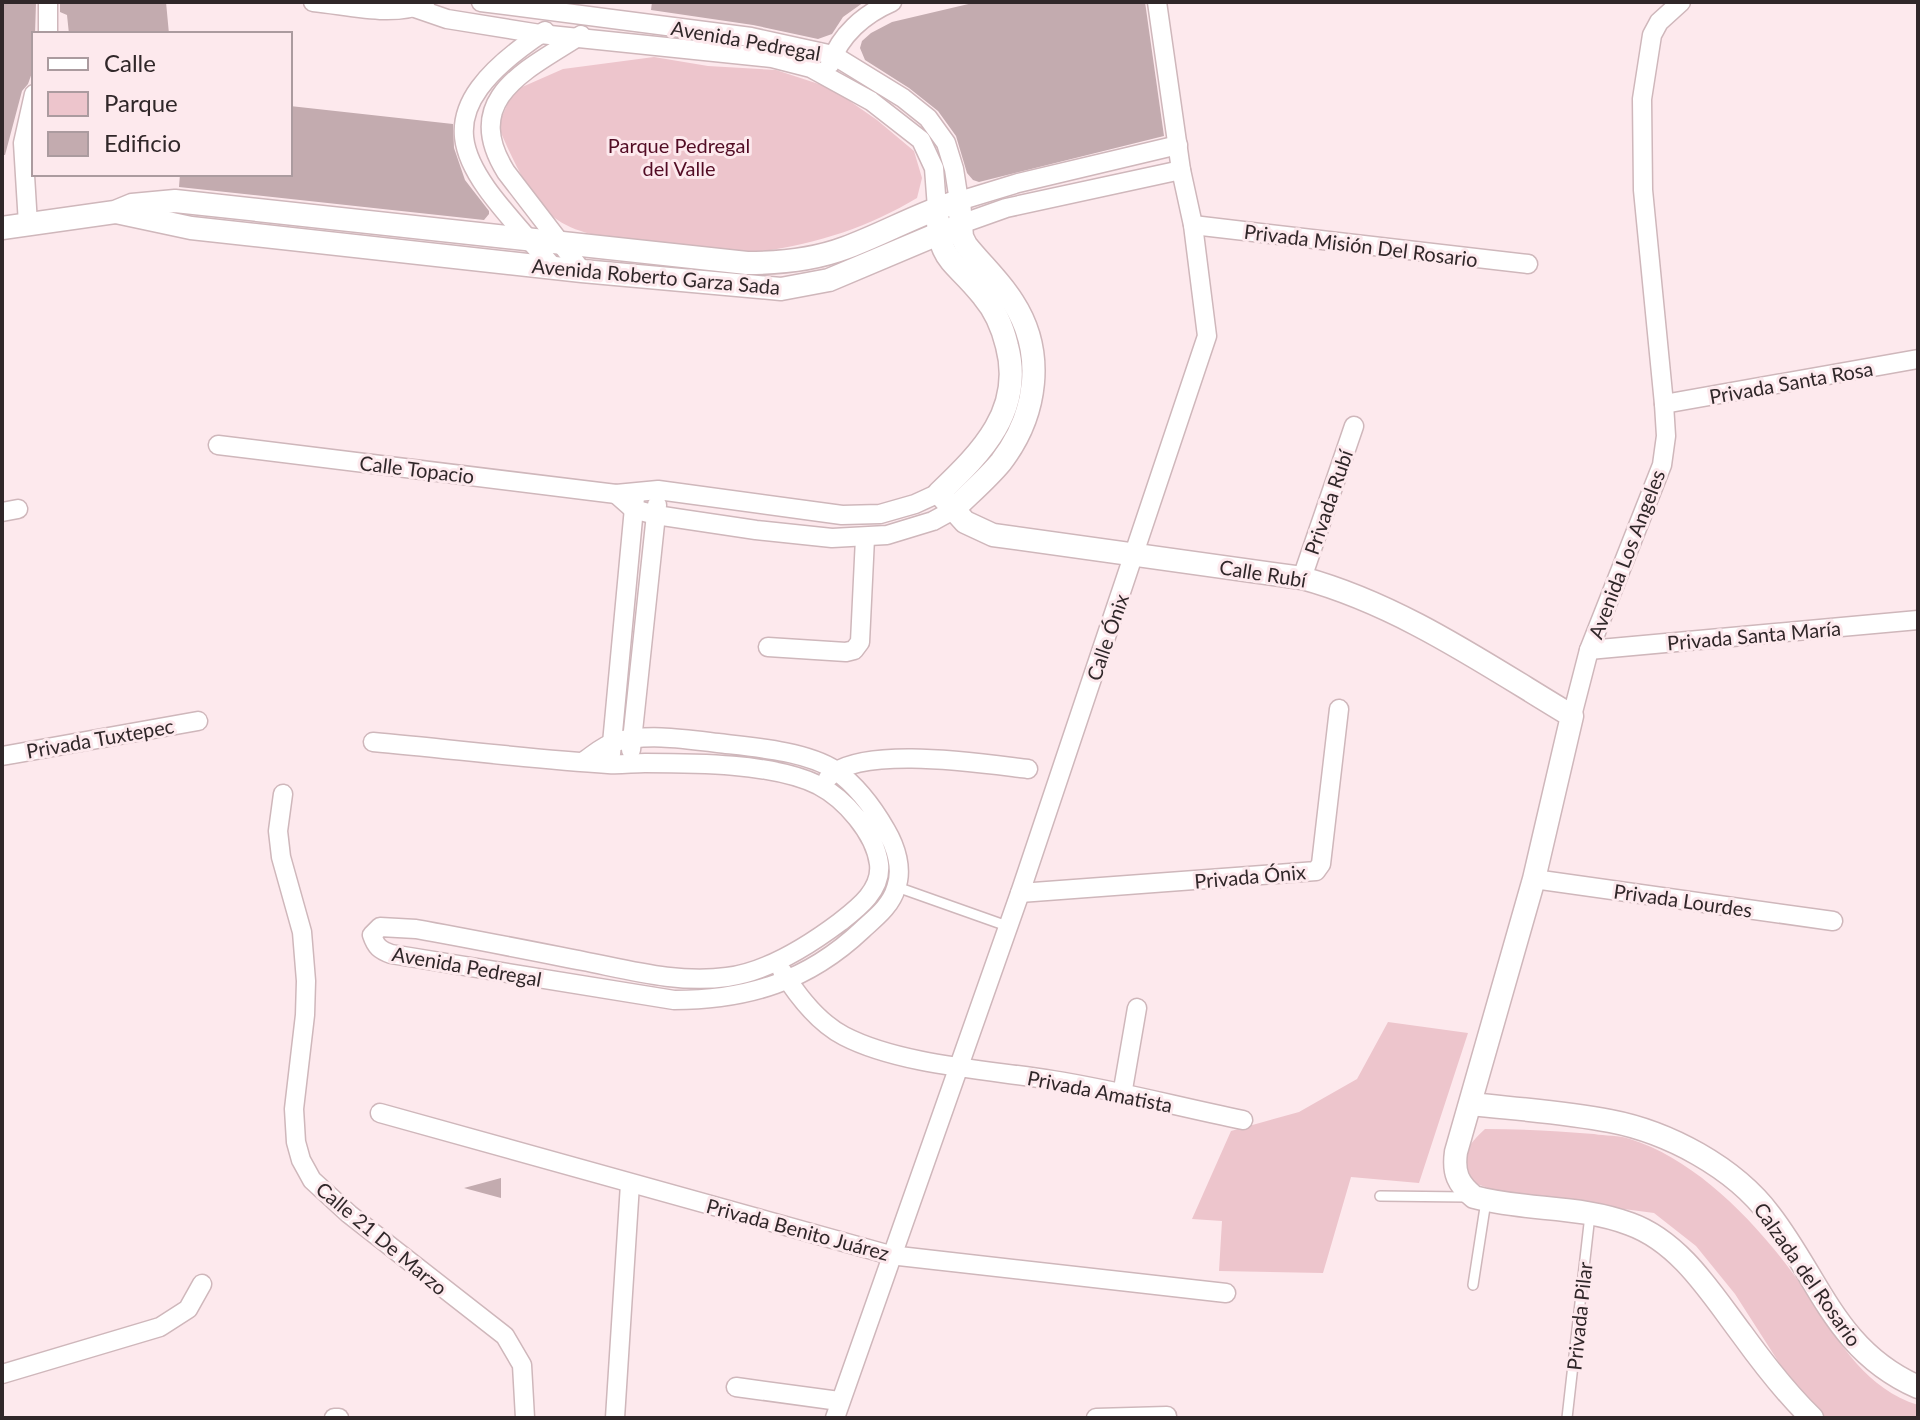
<svg xmlns="http://www.w3.org/2000/svg" width="1920" height="1420" font-family="Lato,sans-serif">
	<style>
		.green { fill: #edc5cc }
		.building { fill: #c3abaf }
		.lines { fill: none; stroke-linecap: round; stroke-linejoin: round }
		.service-casing { stroke: #cfb7bb; stroke-width: 12 }
		.minor-casing { stroke: #cfb7bb; stroke-width: 21 }
		.tertiary-casing { stroke: #cfb7bb; stroke-width: 25 }
		.service { stroke: #fff; stroke-width: 9 }
		.minor { stroke: #fff; stroke-width: 18 }
		.tertiary { stroke: #fff; stroke-width: 22 }
		.labels { text-anchor: middle; dominant-baseline: central; stroke-width: 6; stroke-linejoin: round; paint-order: stroke }
		.street-label { font-size: 20px; fill: #302729; stroke: #fde9ed }
		.park-label { font-size: 20px; fill: #520c24; stroke: #fde9ed }
	</style>
	<rect width="100%" height="100%" fill="#fde9ed"/>
	<!-- green -->
	<g class="green">
		<path d="M654,57L708,66L776,70L831,88L877,120L914,151L922,178L917,198C846,241 755,262 671,251C655,249 640,244 624,241C600,236 569,232 550,214C525,189 512,158 498,126L513,91L563,69Z"/>
		<path d="M1388,1022L1468,1033L1419,1183L1351,1177L1323,1273L1219,1271L1222,1221L1192,1219L1231,1131L1299,1112L1357,1079Z"/>
		<path d="M1485,1129C1522,1129 1557,1131 1594,1134C1605,1136 1619,1135 1630,1139C1704,1162 1771,1238 1812,1301C1840,1344 1867,1389 1918,1405V1418H1826L1794,1386L1735,1294L1696,1246L1654,1213L1533,1197L1494,1190L1474,1183C1460,1156 1464,1149 1485,1129Z"/>
	</g>
	<!-- building -->
	<g class="building">
		<path d="M2,2H36L34,67L28,84L22,91L5,155H2Z"/>
		<path d="M60,2H166L169,34H69L67,15L60,12Z"/>
		<path d="M652,2H864L843,17L832,34L818,39L753,25L651,10Z"/>
		<path d="M977,2H1145L1164,136L979,182L973,180L967,173L956,136L938,111L909,88L865,60L860,48L862,41L871,33L892,22Z"/>
		<path d="M290,106L453,124L454,148L465,180L489,211V214L484,220L179,187L180,174H290Z"/>
		<path d="M501,1178V1198L464,1188Z"/>
	</g>
	<g class="lines">
		<defs>
			<g id="service">
				<path d="M897,887L1007,926"/>
				<path d="M1380,1196L1467,1197"/>
				<path d="M1473,1285L1486,1201"/>
				<path d="M1567,1418L1590,1215"/>
			</g>
			<g id="minor">
				<path d="M48,2V34"/>
				<path d="M313,2C347,5 393,18 425,3"/>
				<path d="M481,2L751,37L833,55L903,98L928,118L946,143L954,169L959,201L1018,183L1178,145"/>
				<path d="M415,8L447,19L540,34L772,58L811,68L871,101L921,140L934,168L937,208"/>
				<path d="M545,31C407,122 469,170 553,267"/>
				<path d="M581,35C527,70 460,98 506,172L582,271"/>
				<path d="M830,64C840,35 864,14 892,2"/>
				<path d="M28,224L23,143L34,94"/>
				<path d="M961,224L1006,208L1181,170"/>
				<path d="M1193,225L1528,264"/>
				<path d="M1664,404L1918,359"/>
				<path d="M218,445L616,494L658,490L842,515L880,514L915,504L939,493"/>
				<path d="M616,494L633,509L656,515L756,530L832,538L887,535L933,521L953,510"/>
				<path d="M2,512L18,509"/>
				<path d="M1302,578L1354,426"/>
				<path d="M768,647L846,652L854,650L860,642L865,538"/>
				<path d="M1589,650L1918,620"/>
				<path d="M1572,716L1589,650L1662,465L1666,436L1664,404L1643,190L1642,99L1652,35L1659,22L1681,2"/>
				<path d="M373,742C451,749 530,759 608,764C620,765 633,763 645,763C694,763 773,763 818,785C845,799 875,833 879,864C882,890 858,908 840,922C808,946 767,972 727,977C679,984 629,970 583,961C527,950 472,939 416,929L380,927L372,935C376,947 380,950 391,954L674,1000C748,1000 808,981 862,930C875,918 891,906 896,888C903,869 896,847 886,830C874,809 856,785 835,770C806,751 752,747 718,743C685,739 647,733 615,742C604,745 593,755 584,761"/>
				<path d="M631,750L657,505"/>
				<path d="M611,754L635,497"/>
				<path d="M2,756L198,721"/>
				<path d="M828,778C859,744 985,764 1028,769"/>
				<path d="M283,794L278,831L281,857L302,932L306,981L305,1015L294,1109L296,1142L301,1160L312,1180L349,1214L505,1336L522,1365L525,1418"/>
				<path d="M1534,879L1833,921"/>
				<path d="M1020,893L1316,871L1321,864L1339,709"/>
				<path d="M782,971C797,995 817,1022 844,1036C900,1065 989,1070 1052,1080C1116,1090 1179,1107 1243,1120"/>
				<path d="M1122,1095L1137,1008"/>
				<path d="M380,1113L890,1255L1226,1293"/>
				<path d="M2,1374L160,1327L188,1309L202,1284"/>
				<path d="M736,1387L839,1401"/>
				<path d="M334,1418H339"/>
				<path d="M615,1418L630,1184"/>
				<path d="M835,1418L1020,893L1207,336L1193,225L1181,170L1157,2"/>
				<path d="M1096,1418L1167,1416"/>
			</g>
			<g id="tertiary">
				<path d="M937,208C939,264 952,257 983,296C995,310 1003,329 1007,346C1024,410 982,452 939,493L965,522L993,535L1302,578C1401,605 1485,664 1572,716L1534,879L1456,1152C1453,1173 1458,1184 1474,1197C1525,1211 1580,1205 1630,1224C1680,1242 1711,1293 1742,1334C1763,1363 1785,1392 1812,1418"/>
				<path d="M116,212L191,228L582,271L781,289L829,280L950,229"/>
				<path d="M2,228L115,212L132,205L175,201L747,263C781,263 813,260 845,248C884,234 919,213 959,201L962,237L966,245C981,264 1000,281 1013,302C1046,353 1037,415 1001,462C987,479 969,494 953,510"/>
				<path d="M1471,1104C1517,1109 1564,1112 1610,1121C1668,1132 1734,1167 1770,1215C1820,1280 1836,1351 1918,1387"/>
			</g>
		</defs>
		<!-- service casing -->
		<use href="#service" class="service-casing"/>
		<!-- minor casing -->
		<use href="#minor" class="minor-casing"/>
		<!-- tertiary casing -->
		<use href="#tertiary" class="tertiary-casing"/>
		<!-- service -->
		<use href="#service" class="service"/>
		<!-- minor -->
		<use href="#minor" class="minor"/>
		<!-- tertiary -->
		<use href="#tertiary" class="tertiary"/>
	</g>
	<g class="labels">
		<!-- street labels -->
		<g class="street-label">
			<text transform="translate(746 40) rotate(10)">Avenida Pedregal</text>
			<text transform="translate(1361 245) rotate(7)">Privada Misión Del Rosario</text>
			<text transform="translate(656 276) rotate(5)">Avenida Roberto Garza Sada</text>
			<text transform="translate(1791 382) rotate(-10)">Privada Santa Rosa</text>
			<text transform="translate(417 469) rotate(7)">Calle Topacio</text>
			<text transform="translate(1328 502) rotate(-71)">Privada Rubí</text>
			<text transform="translate(1626 554) rotate(-69)">Avenida Los Angeles</text>
			<text transform="translate(1263 573) rotate(9)">Calle Rubí</text>
			<text transform="translate(1754 635) rotate(-5)">Privada Santa María</text>
			<text transform="translate(1107 637) rotate(-71)">Calle Ónix</text>
			<text transform="translate(100 738) rotate(-10)">Privada Tuxtepec</text>
			<text transform="translate(1250 876) rotate(-5)">Privada Ónix</text>
			<text transform="translate(1683 900) rotate(8)">Privada Lourdes</text>
			<text transform="translate(467 966) rotate(10)">Avenida Pedregal</text>
			<text transform="translate(1100 1091) rotate(11)">Privada Amatista</text>
			<text transform="translate(798 1229) rotate(15)">Privada Benito Juárez</text>
			<text transform="translate(382 1238) rotate(40)">Calle 21 De Marzo</text>
			<text transform="translate(1808 1274) rotate(55)">Calzada del Rosario</text>
			<text transform="translate(1579 1316) rotate(-84)">Privada Pilar</text>
		</g>
		<!-- park labels -->
		<g class="park-label">
			<text x="679" y="145">Parque Pedregal<tspan x="679" dy="23">del Valle</tspan></text>
		</g>
	</g>
	<!-- border -->
	<rect width="1920" height="1420" fill="none" stroke="#302729" stroke-width="8"/>
	<!-- legend -->
	<rect x="32" y="32" width="260" height="144" fill="#fde9ed" stroke="#ab9b9f" stroke-width="2"/>
	<rect x="48" y="58" width="40" height="12" fill="#ffffff" stroke="#ab9b9f" stroke-width="2"/>
	<text x="104" y="72" font-size="24" fill="#302729">Calle</text>
	<rect x="48" y="92" width="40" height="24" fill="#edc5cc" stroke="#ab9b9f" stroke-width="2"/>
	<text x="104" y="112" font-size="24" fill="#302729">Parque</text>
	<rect x="48" y="132" width="40" height="24" fill="#c3abaf" stroke="#ab9b9f" stroke-width="2"/>
	<text x="104" y="152" font-size="24" fill="#302729">Edificio</text>
</svg>
